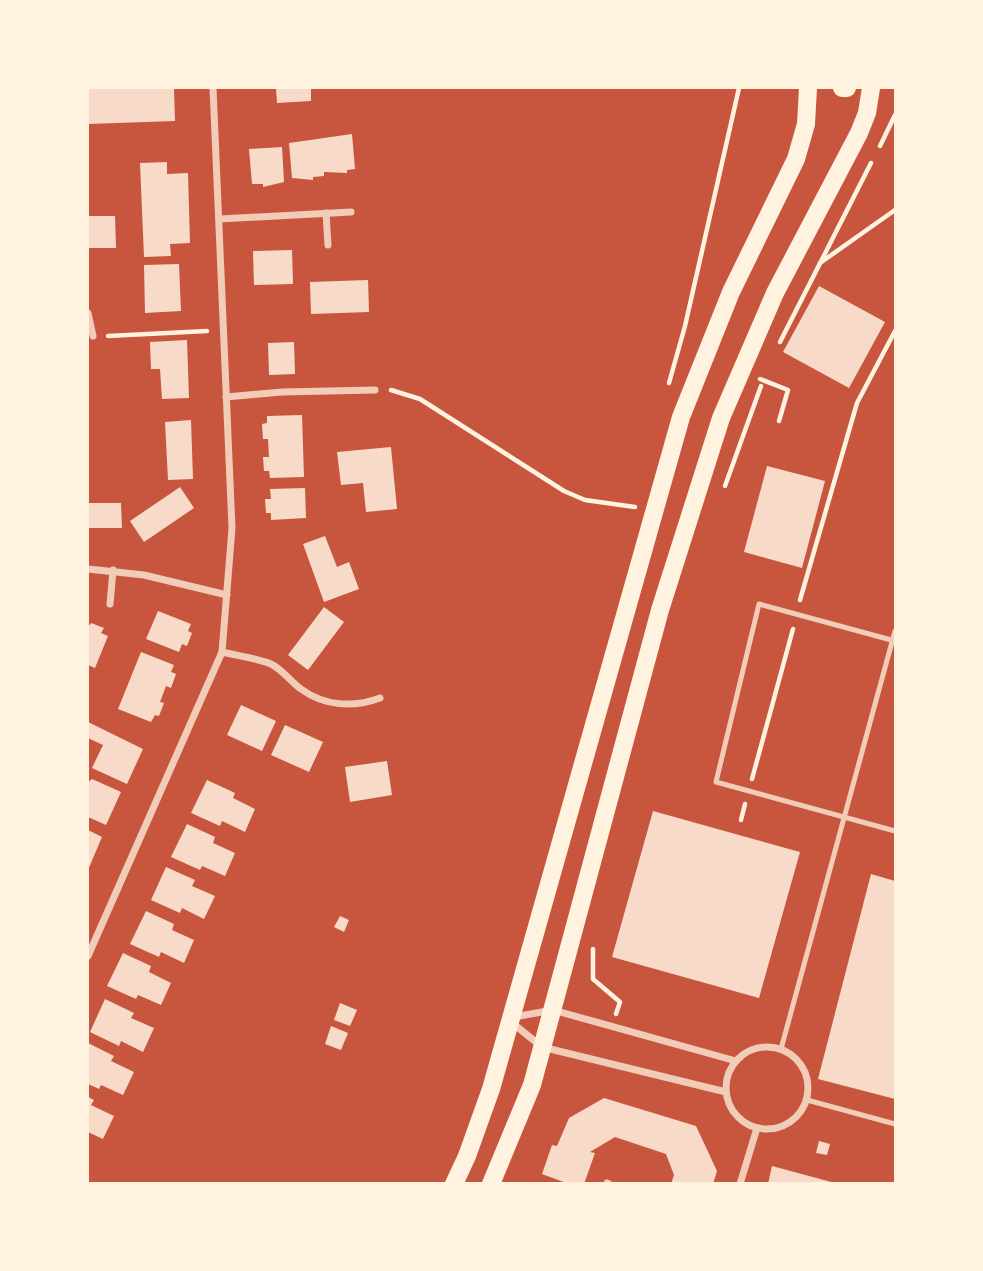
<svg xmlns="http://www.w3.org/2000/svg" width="983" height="1271" font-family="Jost,sans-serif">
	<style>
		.building { fill: #f7dbc8 }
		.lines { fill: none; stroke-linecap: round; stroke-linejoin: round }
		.path { stroke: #fff3e0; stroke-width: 4.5 }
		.service { stroke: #f1ccb7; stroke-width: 5 }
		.minor { stroke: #f1ccb7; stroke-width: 7 }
		.primary { stroke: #fff3e0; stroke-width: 18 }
	</style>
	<rect width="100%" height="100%" fill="#c8553d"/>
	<!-- building -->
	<g class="building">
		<path d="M88,88H174L175,121L88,124Z"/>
		<path d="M276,88H311V101L277,103Z"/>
		<path d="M352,134L355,169L347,170V173L324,172V176L313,177V180L292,178L289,143Z"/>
		<path d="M282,147L284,182L263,187V184H252L249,149Z"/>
		<path d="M167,162V174L188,173L190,243L170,244L171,256L144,257L140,163Z"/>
		<path d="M88,216H115L116,248H88Z"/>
		<path d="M292,250L293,284L254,285L253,251Z"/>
		<path d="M179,264L181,311L145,313L144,265Z"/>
		<path d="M368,280L369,312L311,314L310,282Z"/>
		<path d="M819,286L885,322L849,388L783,352Z"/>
		<path d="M187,340L189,398L162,399L160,369H151L150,342Z"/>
		<path d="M294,342L295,374L269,375L268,343Z"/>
		<path d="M302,415L304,477L270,478L269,471H264L263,457H269L268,439H263L262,424L267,423V416Z"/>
		<path d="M191,420L193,479L168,480L165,422Z"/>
		<path d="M391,447L397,509L366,512L363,483L341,485L337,452Z"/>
		<path d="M767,466L825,481L802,568L744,552Z"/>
		<path d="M180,487L194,508L144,542L130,521Z"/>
		<path d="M305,488L306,518L271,520V513H266L265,499H271L270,489Z"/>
		<path d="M88,503H121L122,528H88Z"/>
		<path d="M325,536L337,567L349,562L359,589L324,602L303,544Z"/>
		<path d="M324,607L344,622L308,670L288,655Z"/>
		<path d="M158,611L191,624L188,631L192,633L187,646L182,644L179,652L146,639Z"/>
		<path d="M91,623L104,628L101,633L108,636L95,668L88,665V627Z"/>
		<path d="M141,652L174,665L171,672L176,674L171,688L166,686L160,702L164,703L159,716L155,715L151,722L118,709Z"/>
		<path d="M241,705L276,721L262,751L227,735Z"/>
		<path d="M88,722L143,749L127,784L92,768L103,745L88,738Z"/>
		<path d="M285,725L323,742L309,772L271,755Z"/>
		<path d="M387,761L392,795L350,802L345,767Z"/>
		<path d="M92,779L121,792L106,825L88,817V782Z"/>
		<path d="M207,780L235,793L233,798L255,809L245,832L222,821L220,826L191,813Z"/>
		<path d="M653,811L800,852L759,998L612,957Z"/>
		<path d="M187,824L215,837L213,843L235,853L225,876L202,866L200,870L171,857Z"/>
		<path d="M88,830L102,837L88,870Z"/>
		<path d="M166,867L195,880L192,886L215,896L204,919L182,908L180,913L151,900Z"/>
		<path d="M871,874L895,881V1099L818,1079Z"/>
		<path d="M146,911L174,924L172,930L194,940L184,963L161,952L159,957L130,944Z"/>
		<path d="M340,916L349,920L344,932L334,927Z"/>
		<path d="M123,953L151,966L149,972L171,983L161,1005L138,995L136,999L107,986Z"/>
		<path d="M105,999L134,1013L131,1018L154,1028L143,1052L121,1041L119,1046L90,1032Z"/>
		<path d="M340,1003L357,1010L350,1026L334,1020Z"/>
		<path d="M331,1026L348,1033L341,1050L325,1044Z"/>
		<path d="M88,1043L114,1056L111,1061L134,1072L123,1095L101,1085L99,1089L88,1084Z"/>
		<path d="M88,1097L94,1100L91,1105L114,1116L103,1139L88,1132Z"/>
		<path d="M604,1098L696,1126L717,1171L713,1184H671L674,1175L666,1154L615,1137L590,1152L595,1153L584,1184H569L542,1174L552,1145L557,1146L569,1118Z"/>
		<path d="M819,1141L830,1144L827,1155L816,1153Z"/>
		<path d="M772,1166L835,1183V1184H768Z"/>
	</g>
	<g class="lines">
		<!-- path -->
		<g class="path">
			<path d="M880,146L895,115"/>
			<path d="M820,263L895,210"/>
			<path d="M108,336L207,331"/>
			<path d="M780,342L871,163"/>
			<path d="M760,379L788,390L779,421"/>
			<path d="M669,383L685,326L739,88"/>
			<path d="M391,390L420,399L564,491L585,500L635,507"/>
			<path d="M725,486L761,386"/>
			<path d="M800,600L857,403L895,331"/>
			<path d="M752,779L793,629"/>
			<path d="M741,820L745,804"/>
			<path d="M593,949V979L620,1002L616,1014"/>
		</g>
		<!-- service -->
		<g class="service">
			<path d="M895,641L759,604L716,782L895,831"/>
			<path d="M781,1049L895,631"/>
			<path d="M807,1100L895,1124"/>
		</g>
		<!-- minor -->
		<g class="minor">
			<path d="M326,213L328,245"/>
			<path d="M220,219L351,212"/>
			<path d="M88,313L93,336"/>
			<path d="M226,397L282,392L375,390"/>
			<path d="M88,569L144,575L227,595"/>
			<path d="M110,604L113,570"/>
			<path d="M222,652C238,656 256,658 271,664C283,670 290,681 301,689C324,706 353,708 380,698"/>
			<path d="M88,956L222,652L232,528L213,88"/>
			<path d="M514,1017L553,1010L736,1061"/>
			<path d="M510,1021L542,1047L726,1092"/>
			<circle cx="767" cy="1088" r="41"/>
			<path d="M607,1183L609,1184"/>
			<path d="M740,1184L757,1128"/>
		</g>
		<!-- primary -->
		<g class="primary">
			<path d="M842,88H847"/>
			<path d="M454,1184L467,1156L491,1089L681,417L731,292L796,159L806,124L808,88"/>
			<path d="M491,1184L532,1085L660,610L721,418L775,293L859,133L867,113L871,88"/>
		</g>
	</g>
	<!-- border -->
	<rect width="983" height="1271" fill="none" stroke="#fff3e0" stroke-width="178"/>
</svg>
